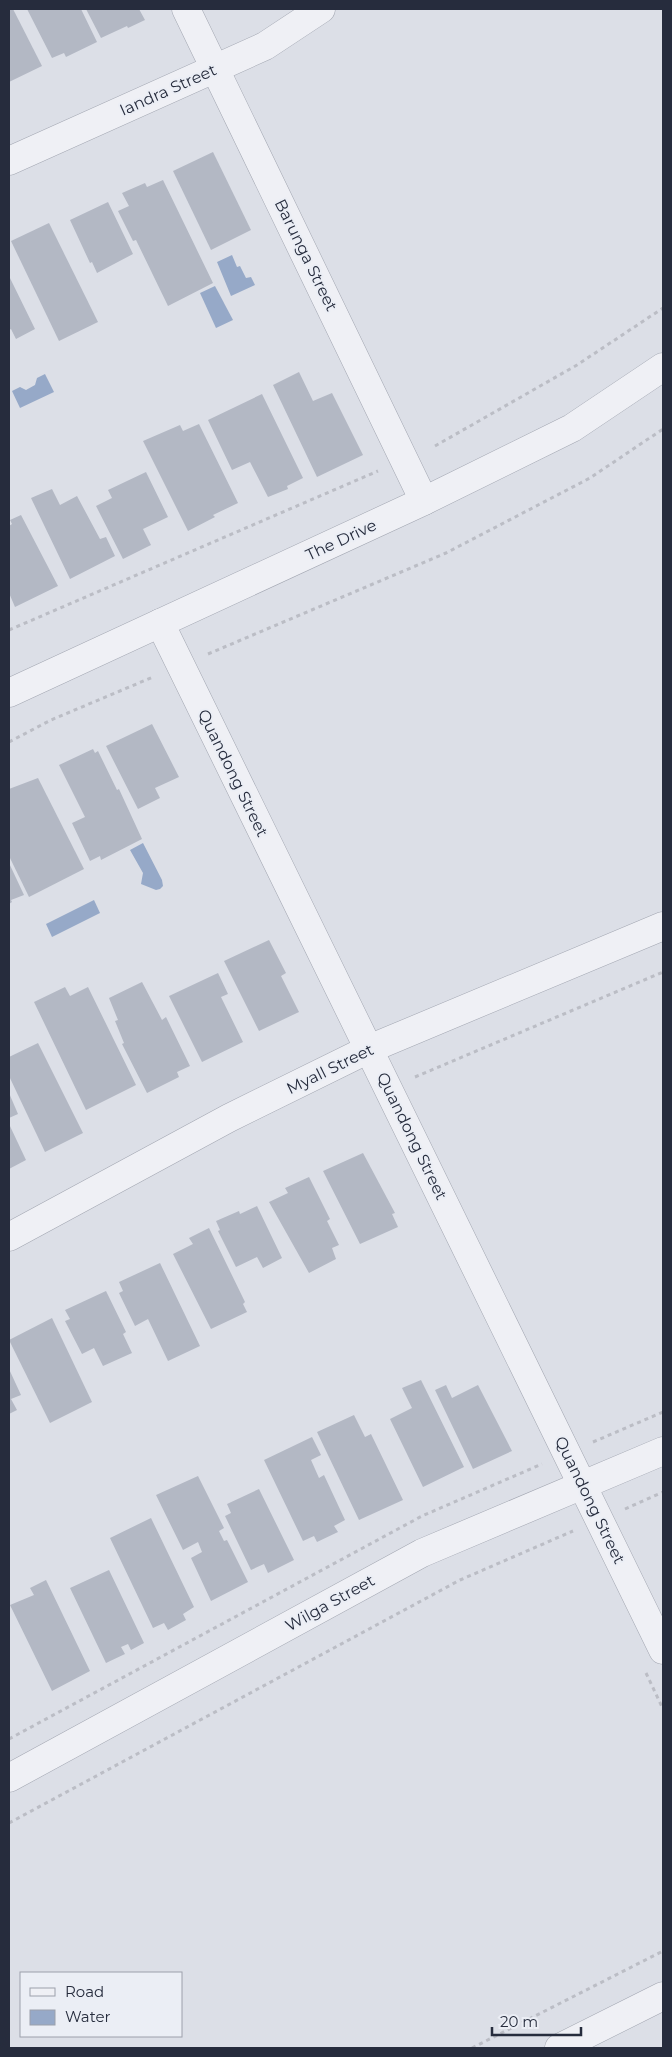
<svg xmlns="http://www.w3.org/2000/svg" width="672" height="2057" font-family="Montserrat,sans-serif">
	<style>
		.water { fill: #96a9c8 }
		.building { fill: #b3b8c4 }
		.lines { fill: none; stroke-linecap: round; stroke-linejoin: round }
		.street-casing { stroke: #a2a6b1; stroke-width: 29 }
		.path { stroke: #bbbdc5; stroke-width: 3; stroke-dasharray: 4 4; stroke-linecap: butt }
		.street { stroke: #eff0f5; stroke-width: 28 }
		.labels { text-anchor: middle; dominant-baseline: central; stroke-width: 4; stroke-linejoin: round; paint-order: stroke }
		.street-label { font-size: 16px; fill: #262c3d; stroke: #ebeef5 }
	</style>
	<rect width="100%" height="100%" fill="#dcdfe7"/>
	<!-- water -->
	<g class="water">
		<path d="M232,255L237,267L240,266L246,278L251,277L255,285L231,296L217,262Z"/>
		<path d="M215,286L233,320L216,328L200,293Z"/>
		<path d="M45,374L54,392L20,408L12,391L20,387L26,390L35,385L37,378Z"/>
		<path d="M143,843L162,880L163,886L160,889L156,890L141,884L143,873L130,850Z"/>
		<path d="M94,900L100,913L52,937L46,924Z"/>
	</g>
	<!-- building -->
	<g class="building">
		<path d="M9,9H13L42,66L9,82Z"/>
		<path d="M27,9H81L97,42L66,57L64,53L52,58Z"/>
		<path d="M86,9H139L145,20L128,28L127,26L101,38Z"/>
		<path d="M213,152L251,230L211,250L173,171Z"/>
		<path d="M163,180L213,283L168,306L136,240L133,241L118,211L129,206L122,193L145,183L147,187Z"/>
		<path d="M108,202L133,254L97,273L92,262L90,263L70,220Z"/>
		<path d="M49,223L98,322L59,341L11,241Z"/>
		<path d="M9,276L35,329L16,339L11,329L9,330Z"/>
		<path d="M299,372L313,401L332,393L363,455L317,477L273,385Z"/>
		<path d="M262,394L303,478L287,486L288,489L268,497L250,462L232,470L208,420Z"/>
		<path d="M199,424L238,503L213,515L215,517L188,531L143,441L180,425L183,431Z"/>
		<path d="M146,472L168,517L143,529L151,545L123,559L96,506L112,498L108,490Z"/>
		<path d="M52,489L60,505L77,496L100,539L106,537L115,556L70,579L31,498Z"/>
		<path d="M21,515L58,586L15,607L9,593V526L12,524L10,520Z"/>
		<path d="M152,724L179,777L155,788L160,798L138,809L106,746Z"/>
		<path d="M93,749L95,753L98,751L117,790L119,789L142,839L101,860L100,856L90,861L72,823L85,817L59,765Z"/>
		<path d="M38,778L84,869L29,897L9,856V789Z"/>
		<path d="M9,863L24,895L11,900L12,902L9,904Z"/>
		<path d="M269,940L286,973L281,976L299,1012L259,1031L224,961Z"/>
		<path d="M218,973L228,994L221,997L243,1042L202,1062L169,996Z"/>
		<path d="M142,982L162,1020L166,1017L190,1066L177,1072L179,1077L147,1093L122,1044L124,1043L115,1021L118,1020L109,998Z"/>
		<path d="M65,987L70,996L88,987L136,1085L86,1110L34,1002Z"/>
		<path d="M38,1043L83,1133L45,1152L9,1076V1057Z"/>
		<path d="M9,1093L18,1114L9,1118Z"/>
		<path d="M9,1124L26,1160L9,1169Z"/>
		<path d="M363,1153L395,1213L392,1214L398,1227L360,1244L323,1171Z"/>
		<path d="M309,1177L330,1219L327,1221L339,1245L332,1248L336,1259L309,1273L269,1202L288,1193L285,1188Z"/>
		<path d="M257,1206L282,1258L263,1268L257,1257L236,1267L218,1231L220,1230L216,1221L239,1211L240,1214Z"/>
		<path d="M209,1228L245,1302L243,1304L247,1312L211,1329L173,1254L193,1244L189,1238Z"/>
		<path d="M160,1263L200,1346L168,1361L148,1319L135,1326L119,1293L123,1291L119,1282Z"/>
		<path d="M106,1291L126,1332L123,1334L132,1353L103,1366L94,1348L82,1354L65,1321L70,1319L65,1310Z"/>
		<path d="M52,1318L92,1402L50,1423L9,1340Z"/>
		<path d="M9,1369L21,1395L11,1399L17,1410L9,1414Z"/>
		<path d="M421,1380L464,1467L423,1487L390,1419L412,1408L402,1388Z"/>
		<path d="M446,1385L452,1398L478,1385L512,1451L473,1469L435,1390Z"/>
		<path d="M354,1415L365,1437L371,1434L403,1500L359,1520L317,1432Z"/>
		<path d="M312,1437L321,1455L311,1460L319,1478L324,1475L345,1520L334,1526L338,1532L317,1542L314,1536L303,1541L264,1460Z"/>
		<path d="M198,1476L224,1528L219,1531L224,1541L227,1540L248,1582L211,1601L191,1558L202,1552L198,1542L183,1550L156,1495Z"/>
		<path d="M259,1489L294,1560L268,1573L264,1564L251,1570L225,1516L231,1513L227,1504Z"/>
		<path d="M151,1518L194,1607L183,1614L186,1620L168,1630L164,1623L153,1628L110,1538Z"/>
		<path d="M109,1570L144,1643L131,1650L128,1644L121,1647L125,1654L106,1663L70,1588Z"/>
		<path d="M46,1580L90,1671L52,1691L10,1605L34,1595L30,1588Z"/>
	</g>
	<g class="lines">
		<defs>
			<g id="street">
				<path d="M186,9L424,501"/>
				<path d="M9,161L265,46L321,9"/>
				<path d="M160,623L663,1650"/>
				<path d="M9,693L424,501L572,428L663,367"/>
				<path d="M9,1237L229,1118L369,1049L663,926"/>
				<path d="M9,1778L422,1553L663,1451"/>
				<path d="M559,2048L663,1996"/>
			</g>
		</defs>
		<!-- street casing -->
		<use href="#street" class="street-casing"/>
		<!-- path -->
		<g class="path">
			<path d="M435,446L577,365L663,308"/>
			<path d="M9,630L378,471"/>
			<path d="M208,654L446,553L590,478L663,429"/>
			<path d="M9,742L51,720L153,677"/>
			<path d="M415,1077L663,972"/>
			<path d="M593,1442L663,1412"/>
			<path d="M625,1509L663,1492"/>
			<path d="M646,1673L663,1709"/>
			<path d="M9,1739L422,1516L542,1464"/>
			<path d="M9,1823L460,1580L573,1531"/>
			<path d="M472,2048L663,1951"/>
		</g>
		<!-- street -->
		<use href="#street" class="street"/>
	</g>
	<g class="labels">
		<!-- street labels -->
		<g class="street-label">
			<text transform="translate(168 90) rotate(-24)">Iandra Street</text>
			<text transform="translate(306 255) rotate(64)">Barunga Street</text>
			<text transform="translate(341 540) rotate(-25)">The Drive</text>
			<text transform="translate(233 773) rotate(64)">Quandong Street</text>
			<text transform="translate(330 1069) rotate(-26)">Myall Street</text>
			<text transform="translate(412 1136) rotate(64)">Quandong Street</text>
			<text transform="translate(590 1500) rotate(64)">Quandong Street</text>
			<text transform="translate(330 1603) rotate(-29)">Wilga Street</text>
		</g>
	</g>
	<!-- border -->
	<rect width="672" height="2057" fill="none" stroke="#262c3d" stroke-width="20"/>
	<!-- legend -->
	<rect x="20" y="1972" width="162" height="65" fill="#ebeef5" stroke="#9ca0ab"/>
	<rect x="30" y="1988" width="25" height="8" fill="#eff0f5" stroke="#9ca0ab"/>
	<text x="65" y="1997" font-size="15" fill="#262c3d">Road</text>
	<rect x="30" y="2010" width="25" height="15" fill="#96a9c8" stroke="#9ca0ab"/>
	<text x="65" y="2022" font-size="15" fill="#262c3d">Water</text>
	<!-- scale -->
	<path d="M492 2027v8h89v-8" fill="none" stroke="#262c3d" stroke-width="2.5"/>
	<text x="500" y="2027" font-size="15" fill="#262c3d" stroke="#ebeef5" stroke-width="4" paint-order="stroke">20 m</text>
</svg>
